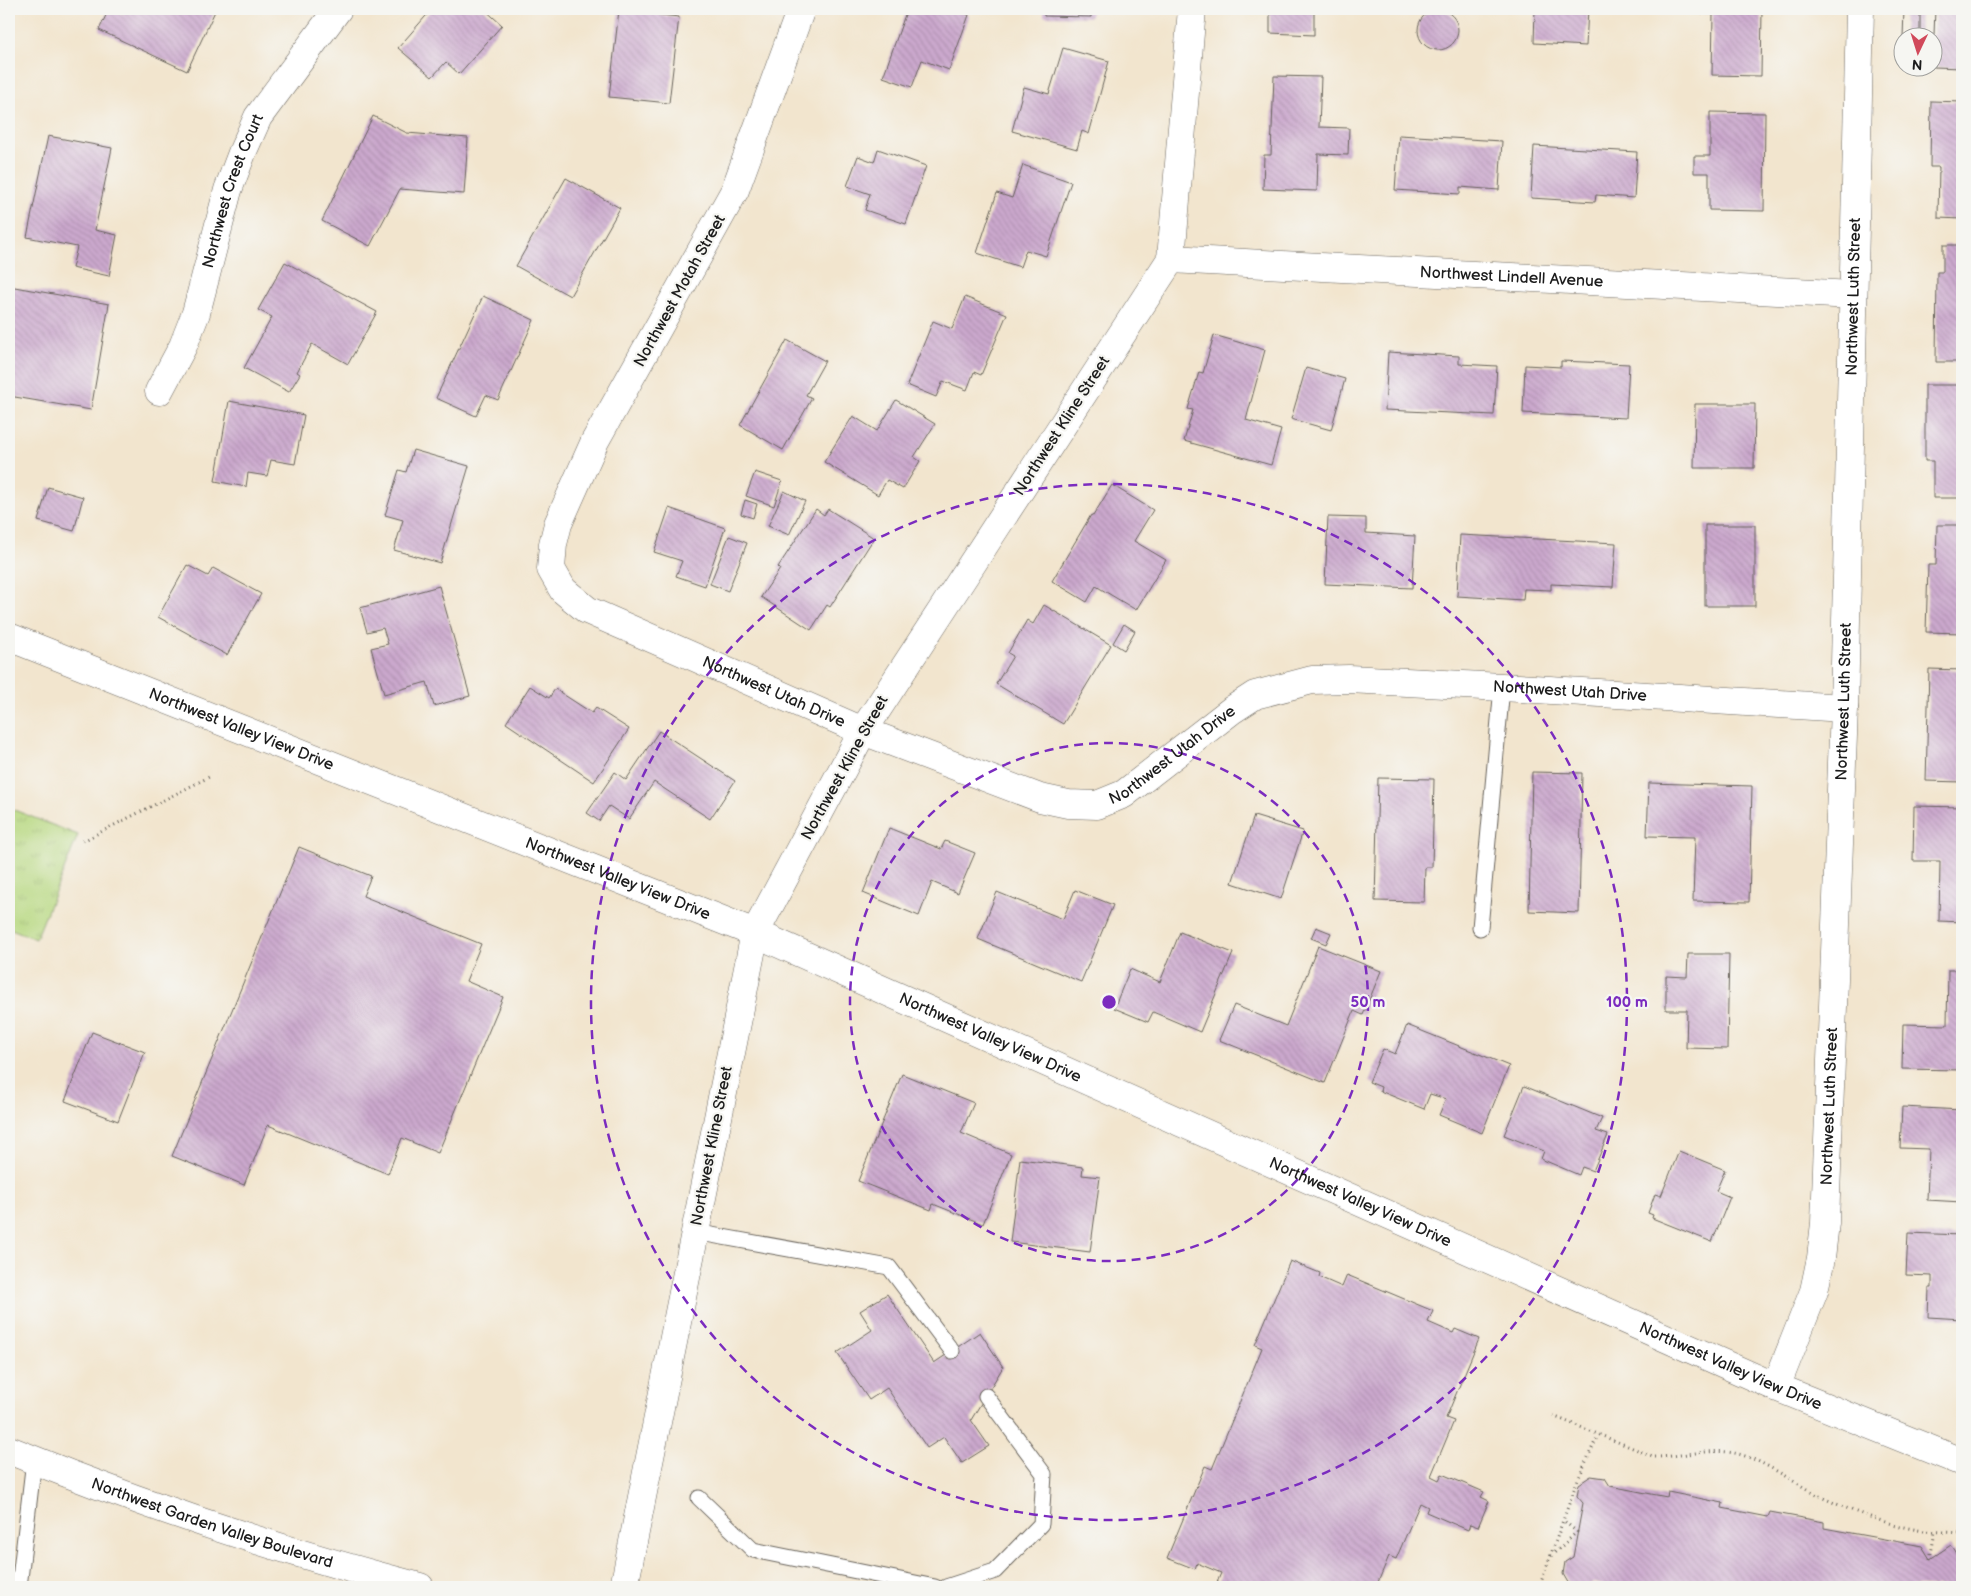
<svg xmlns="http://www.w3.org/2000/svg" width="1971" height="1596" font-family="'Balsamiq Sans',sans-serif">
	<style>
		.grass { fill: url(#grass-tufts); stroke: #6a7a4e }
		.building { fill: url(#building-back-hatch) }
		.lines { fill: none; stroke-linecap: round; stroke-linejoin: round }
		.service-casing { stroke: #67625a; stroke-width: 17 }
		.minor-casing { stroke: #67625a; stroke-width: 29 }
		.tertiary-casing { stroke: #67625a; stroke-width: 29 }
		.secondary-casing { stroke: #67625a; stroke-width: 29 }
		.path { stroke: #67625a; stroke-width: 3; stroke-dasharray: 1 4; stroke-linecap: butt }
		.service { stroke: #fff; stroke-width: 15 }
		.minor { stroke: #fff; stroke-width: 28 }
		.tertiary { stroke: #fff; stroke-width: 28 }
		.secondary { stroke: #fff; stroke-width: 28 }
		.ring { fill: none; stroke: #7b2cbf; stroke-width: 2.5; stroke-dasharray: 9 6 }
		.labels { text-anchor: middle; dominant-baseline: central; stroke-width: 4.5; stroke-linejoin: round; paint-order: stroke }
		.street-label { font-size: 16px; fill: #1c1c1c; stroke: #f6f6f2 }
		.centre { fill: #7b2cbf; stroke: #f6f6f2; stroke-width: 2.5 }
		.ring-label { font-size: 15px; text-anchor: middle; font-weight: bold; fill: #7b2cbf; stroke: #f6f6f2; stroke-width: 4.5; stroke-linejoin: round; paint-order: stroke }
	</style>
	<defs>
		<pattern id="grass-tufts" width="24" height="20" patternUnits="userSpaceOnUse" patternTransform="scale(1.25)"><rect width="24" height="20" fill="#b7d880"/><path d="M3 7l-1-3M5 7V3M7 7l1-3M15 17l-1-3M17 17v-4M19 17l1-3" fill="none" stroke="#9db96e"/></pattern>
		<pattern id="building-back-hatch" width="6" height="6" patternUnits="userSpaceOnUse" patternTransform="scale(1.25)"><rect width="6" height="6" fill="#cba8cd"/><path d="M-1 5l2 2M0 0l6 6M5-1l2 2" fill="none" stroke="#ae90af"/></pattern>
	</defs>
	<rect width="100%" height="100%" fill="#f6f6f2"/>
	<filter id="ink" filterUnits="userSpaceOnUse"><feTurbulence type="fractalNoise" baseFrequency=".02" numOctaves="2"/><feDisplacementMap in="SourceGraphic" scale="10" xChannelSelector="R" yChannelSelector="G"/><feConvolveMatrix kernelMatrix="1 2 1 2 8 2 1 2 1" color-interpolation-filters="sRGB"/></filter>
	<filter id="wash" filterUnits="userSpaceOnUse"><feTurbulence type="fractalNoise" baseFrequency=".0096" numOctaves="4" result="noise"/><feDisplacementMap in="SourceGraphic" scale="20" xChannelSelector="R" yChannelSelector="G"/><feGaussianBlur stdDeviation="1.12" result="paint"/><feColorMatrix in="noise" values="0 0 0 0 0 0 0 0 0 0 0 0 0 0 0 0 0 1.4 0 .05"/><feComposite in="paint" operator="in"/></filter>
	<g filter="url(#wash)">
		<rect width="100%" height="100%" fill="#f2e5ce"/>
		<!-- grass -->
		<path class="grass" d="M9,808L78,835L36,939L9,928Z"/>
		<g id="blocks">
			<!-- building -->
			<g class="building">
				<path d="M109,9L123,14L125,9H216L187,71L99,30Z"/>
				<path d="M432,9H484L502,25L459,74L446,62L432,77L398,48Z"/>
				<path d="M907,9H952L969,15L949,70L922,60L912,87L883,77Z"/>
				<path d="M1044,9H1091V17L1044,16Z"/>
				<path d="M1270,9H1314V35L1270,33Z"/>
				<path d="M1535,9H1588L1586,46L1534,43Z"/>
				<path d="M1686,9H1762L1761,76L1712,75L1713,14L1686,13Z"/>
				<path d="M1904,9H1920V35H1934L1935,9H1962V68L1934,67V38H1903Z"/>
				<circle cx="1438" cy="30" r="20"/>
				<path d="M619,10L679,17L669,103L609,97Z"/>
				<path d="M1063,48L1109,61L1089,134L1082,131L1077,149L1012,131L1024,87L1049,94Z"/>
				<path d="M1274,76L1321,77L1319,127L1349,128L1348,155L1318,154L1317,191L1263,189L1264,155H1271Z"/>
				<path d="M1931,101L1962,102V219L1938,218L1939,167H1930Z"/>
				<path d="M1710,112L1765,113L1764,211L1709,210V173H1694V156H1710Z"/>
				<path d="M373,116L407,133L468,138L464,194L400,189L370,246L322,221Z"/>
				<path d="M1399,135L1502,141L1499,190L1460,187V194L1395,190Z"/>
				<path d="M48,136L112,148L95,230L117,235L109,276L72,268L77,247L27,237Z"/>
				<path d="M1534,146L1637,152L1634,198L1596,195L1595,202L1531,198Z"/>
				<path d="M878,149L926,166L906,224L865,210L870,194L847,186L858,156L874,162Z"/>
				<path d="M1023,165L1071,182L1046,256L1026,250L1020,267L977,253L997,193L1012,198Z"/>
				<path d="M566,178L620,208L570,296L516,266Z"/>
				<path d="M1943,245H1962V362H1936L1937,272H1943Z"/>
				<path d="M285,262L377,312L348,364L312,344L297,372L300,374L289,392L244,368L272,317L258,310Z"/>
				<path d="M9,286L109,304L91,410L9,396Z"/>
				<path d="M483,296L534,320L498,400L486,395L476,416L436,398Z"/>
				<path d="M965,297L1007,314L981,375L974,372L967,390L943,381L936,397L907,385L933,321L952,329Z"/>
				<path d="M1214,335L1265,350L1246,420L1281,430L1271,465L1184,441L1193,410L1188,409L1199,372L1203,373Z"/>
				<path d="M787,340L825,361L806,395L812,398L783,450L740,425Z"/>
				<path d="M1388,352L1459,356V364L1497,366L1494,415L1385,410Z"/>
				<path d="M1561,361L1629,364L1626,418L1523,413L1525,365L1561,367Z"/>
				<path d="M1306,368L1345,379L1331,430L1291,419Z"/>
				<path d="M1925,385H1962V498H1933V461H1925Z"/>
				<path d="M896,400L935,424L914,457L920,461L903,489L887,480L878,495L824,462L853,416L877,431Z"/>
				<path d="M229,401L304,415L295,464L271,460L267,476L248,473L246,487L215,481Z"/>
				<path d="M1695,404H1755L1754,468H1694Z"/>
				<path d="M413,450L469,466L440,563L394,550L403,520L385,515L399,470L406,472Z"/>
				<path d="M755,472L782,481L774,506L746,496Z"/>
				<path d="M1112,485L1153,510L1134,541L1166,560L1136,610L1096,586L1087,602L1052,581L1091,515L1093,516Z"/>
				<path d="M48,487L83,497L74,531L38,521Z"/>
				<path d="M784,491L805,501L789,535L768,526Z"/>
				<path d="M745,500L757,504L753,518L741,514Z"/>
				<path d="M669,508L725,528L705,586L676,576L682,561L654,552Z"/>
				<path d="M816,509L824,515L828,509L874,538L830,607L827,605L811,630L761,597L780,569L778,567Z"/>
				<path d="M1328,517L1366,518V533L1415,536L1412,588L1325,584Z"/>
				<rect x="1705" y="525" width="50" height="81"/>
				<path d="M1937,525H1962V633L1926,632L1928,565H1936Z"/>
				<path d="M1460,535L1616,543L1613,587L1551,584V590L1524,589L1523,600L1457,596Z"/>
				<path d="M729,536L747,543L728,591L710,584Z"/>
				<path d="M187,565L208,576L213,568L261,594L227,655L158,617Z"/>
				<path d="M439,586L470,696L434,706L427,682L384,694L371,648L388,644L383,628L367,632L360,608Z"/>
				<path d="M1044,605L1111,645L1063,724L996,684L1013,656L1008,653L1027,620L1033,624Z"/>
				<path d="M1124,624L1135,631L1124,650L1113,643Z"/>
				<path d="M1929,669L1962,670V782L1926,781Z"/>
				<path d="M530,686L549,698L555,689L592,713L596,708L629,729L594,782L506,723Z"/>
				<path d="M659,731L735,781L710,819L654,782L629,819L609,806L599,821L587,813L615,772L626,780Z"/>
				<path d="M1532,772L1582,773L1579,913L1529,911Z"/>
				<path d="M1378,778L1434,779L1432,867H1425L1424,902L1375,901Z"/>
				<path d="M1649,783L1752,786L1749,902L1693,901L1695,837L1647,836Z"/>
				<path d="M1914,806L1962,807V922L1939,921L1940,861H1913Z"/>
				<path d="M1254,816L1303,831L1281,899L1232,883Z"/>
				<path d="M889,828L941,849L945,841L975,853L958,893L932,882L919,916L863,893Z"/>
				<path d="M299,847L371,876L363,896L481,944L466,981L503,997L438,1153L402,1138L388,1174L268,1125L244,1185L172,1156Z"/>
				<path d="M1075,890L1113,905L1081,982L978,939L997,892L1063,919Z"/>
				<path d="M1316,927L1331,933L1326,944L1311,938Z"/>
				<path d="M1180,932L1233,953L1200,1032L1153,1012L1148,1022L1114,1008L1130,969L1160,982Z"/>
				<path d="M1318,946L1381,971L1363,1015L1354,1011L1325,1083L1219,1040L1234,1005L1286,1026Z"/>
				<path d="M1688,954H1729L1727,1049L1686,1048L1687,1010H1666V976L1687,977Z"/>
				<path d="M1948,970H1962V1070L1902,1069L1903,1024L1947,1025Z"/>
				<path d="M1407,1025L1509,1066L1482,1133L1439,1115L1446,1099L1430,1094L1424,1109L1380,1091L1381,1087L1369,1082L1383,1049L1395,1054Z"/>
				<path d="M92,1032L145,1052L118,1121L65,1101Z"/>
				<path d="M902,1074L974,1103L961,1133L1011,1154L983,1224L933,1204L931,1210L858,1181Z"/>
				<path d="M1524,1086L1602,1118L1596,1131L1608,1135L1593,1171L1582,1167L1579,1175L1541,1159L1544,1151L1504,1135Z"/>
				<path d="M1902,1107L1962,1110V1202L1927,1200L1929,1149L1900,1148Z"/>
				<path d="M1679,1151L1725,1170L1716,1191L1730,1197L1712,1242L1652,1218L1653,1215L1648,1213L1655,1194L1661,1196Z"/>
				<path d="M1020,1159L1083,1167L1082,1175L1100,1177L1090,1252L1010,1242Z"/>
				<path d="M1908,1233L1962,1235V1319L1928,1317L1929,1288H1932V1276L1906,1275Z"/>
				<path d="M1290,1261L1320,1273L1319,1277L1342,1287L1347,1275L1433,1311L1428,1322L1453,1333L1455,1329L1479,1339L1446,1418L1454,1421L1431,1476L1439,1480L1442,1474L1484,1492L1481,1497L1489,1501L1478,1527L1470,1524L1468,1530L1426,1512L1428,1507L1420,1503L1396,1559L1389,1556L1376,1587H1222L1216,1585L1221,1573L1197,1563L1195,1569L1167,1558L1205,1466L1212,1469L1262,1348L1255,1345Z"/>
				<path d="M887,1294L934,1363L980,1332L1003,1367L971,1420L989,1446L962,1463L944,1437L927,1448L887,1388L869,1400L837,1353L872,1330L860,1311Z"/>
				<path d="M1591,1476L1605,1478L1610,1486L1667,1497L1668,1492L1723,1503L1722,1508L1768,1517L1770,1512L1824,1522V1528L1922,1546L1930,1559L1951,1545L1961,1561L1962,1560V1587H1613L1593,1583L1585,1587L1570,1586L1563,1574L1565,1562L1573,1557L1583,1503L1577,1496L1579,1484Z"/>
			</g>
		</g>
	</g>
	<g filter="url(#ink)">
		<use href="#blocks" fill-opacity="0" stroke="#67625a" stroke-width="1"/>
		<g class="lines">
			<defs>
				<g id="service">
					<path d="M1480,928L1502,687"/>
					<path d="M695,1232L889,1267L952,1351"/>
					<path d="M699,1498L753,1550L935,1587"/>
					<path d="M19,1587L34,1460"/>
					<path d="M946,1587L995,1571L1041,1524L1044,1474L986,1396"/>
				</g>
				<g id="minor">
					<path id="s1" d="M801,9L735,190L595,441L558,524L553,544L551,569L563,590L587,610L863,731L1040,798L1068,804L1097,805L1124,794L1232,710L1255,695L1312,680L1349,679L1502,687L1844,708"/>
					<path id="s2" d="M1192,9L1171,259L863,731L755,933L1776,1387L1962,1462"/>
					<path id="s3" d="M1171,259L1853,295"/>
					<path id="s4" d="M159,391L183,346L196,313L228,190L242,153L258,117L338,9"/>
					<path id="s5" d="M1776,1387L1814,1291L1821,1258L1825,1223L1844,708L1860,9"/>
				</g>
				<g id="tertiary">
					<path id="s6" d="M9,637L755,933L624,1587"/>
				</g>
				<g id="secondary">
					<path id="s7" d="M9,1450C143,1505 280,1551 420,1587"/>
				</g>
			</defs>
			<!-- service casing -->
			<use href="#service" class="service-casing"/>
			<!-- minor casing -->
			<use href="#minor" class="minor-casing"/>
			<!-- tertiary casing -->
			<use href="#tertiary" class="tertiary-casing"/>
			<!-- secondary casing -->
			<use href="#secondary" class="secondary-casing"/>
			<!-- path -->
			<g class="path">
				<path d="M83,841L209,777"/>
				<path d="M1553,1416L1655,1457C1681,1457 1708,1448 1734,1453C1765,1459 1800,1488 1830,1501C1859,1514 1892,1526 1924,1531C1937,1532 1950,1532 1962,1533"/>
				<path d="M1551,1556L1577,1532L1563,1520"/>
				<path d="M1930,1559L1935,1532"/>
				<path d="M1549,1587L1540,1585L1576,1484L1598,1435"/>
			</g>
			<!-- service -->
			<use href="#service" class="service"/>
			<!-- minor -->
			<use href="#minor" class="minor"/>
			<!-- tertiary -->
			<use href="#tertiary" class="tertiary"/>
			<!-- secondary -->
			<use href="#secondary" class="secondary"/>
		</g>
	</g>
	<!-- distance rings -->
	<g class="ring">
		<circle cx="1109" cy="1002" r="259"/>
		<circle cx="1109" cy="1002" r="518"/>
	</g>
	<g class="labels">
		<!-- street labels -->
		<g class="street-label">
			<text stroke="none"><textPath href="#s4" startOffset="214">Northwest Crest Court</textPath></text>
			<text stroke="none"><textPath href="#s3" startOffset="341">Northwest Lindell Avenue</textPath></text>
			<text transform="translate(680 291) rotate(-61)">Northwest Motah Street</text>
			<text stroke="none"><textPath href="#s5" startOffset="1099">Northwest Luth Street</textPath></text>
			<text transform="translate(1062 426) rotate(-57)">Northwest Kline Street</text>
			<text stroke="none"><textPath href="#s1" startOffset="1731">Northwest Utah Drive</textPath></text>
			<text stroke="none"><textPath href="#s1" startOffset="876">Northwest Utah Drive</textPath></text>
			<text stroke="none"><textPath href="#s5" startOffset="694">Northwest Luth Street</textPath></text>
			<text stroke="none"><textPath href="#s6" startOffset="250">Northwest Valley View Drive</textPath></text>
			<text stroke="none"><textPath href="#s1" startOffset="1311">Northwest Utah Drive</textPath></text>
			<text transform="translate(845 768) rotate(-61)">Northwest Kline Street</text>
			<text stroke="none"><textPath href="#s6" startOffset="655">Northwest Valley View Drive</textPath></text>
			<text stroke="none"><textPath href="#s2" startOffset="1301">Northwest Valley View Drive</textPath></text>
			<text stroke="none"><textPath href="#s5" startOffset="289">Northwest Luth Street</textPath></text>
			<text transform="translate(712 1146) rotate(-79)">Northwest Kline Street</text>
			<text stroke="none"><textPath href="#s2" startOffset="1706">Northwest Valley View Drive</textPath></text>
			<text stroke="none"><textPath href="#s2" startOffset="2111">Northwest Valley View Drive</textPath></text>
			<text stroke="none"><textPath href="#s7" startOffset="216">Northwest Garden Valley Boulevard</textPath></text>
		</g>
	</g>
	<circle cx="1109" cy="1002" r="8" class="centre"/>
	<g class="ring-label">
		<text x="1368" y="1007">50 m</text>
		<text x="1627" y="1007">100 m</text>
	</g>
	<!-- margin -->
	<rect width="1971" height="1596" fill="none" stroke="#f6f6f2" stroke-width="30"/>
	<!-- north arrow -->
	<g transform="translate(1918 52) rotate(184)"><circle r="24" fill="#f6f6f2" stroke="#9f9f9c"/>
	<path d="M0-4L9 19L0 12L-9 19Z" fill="#d1495b"/>
	<text y="-8" font-size="14" font-weight="bold" text-anchor="middle" fill="#1c1c1c">N</text>
	</g>
</svg>
